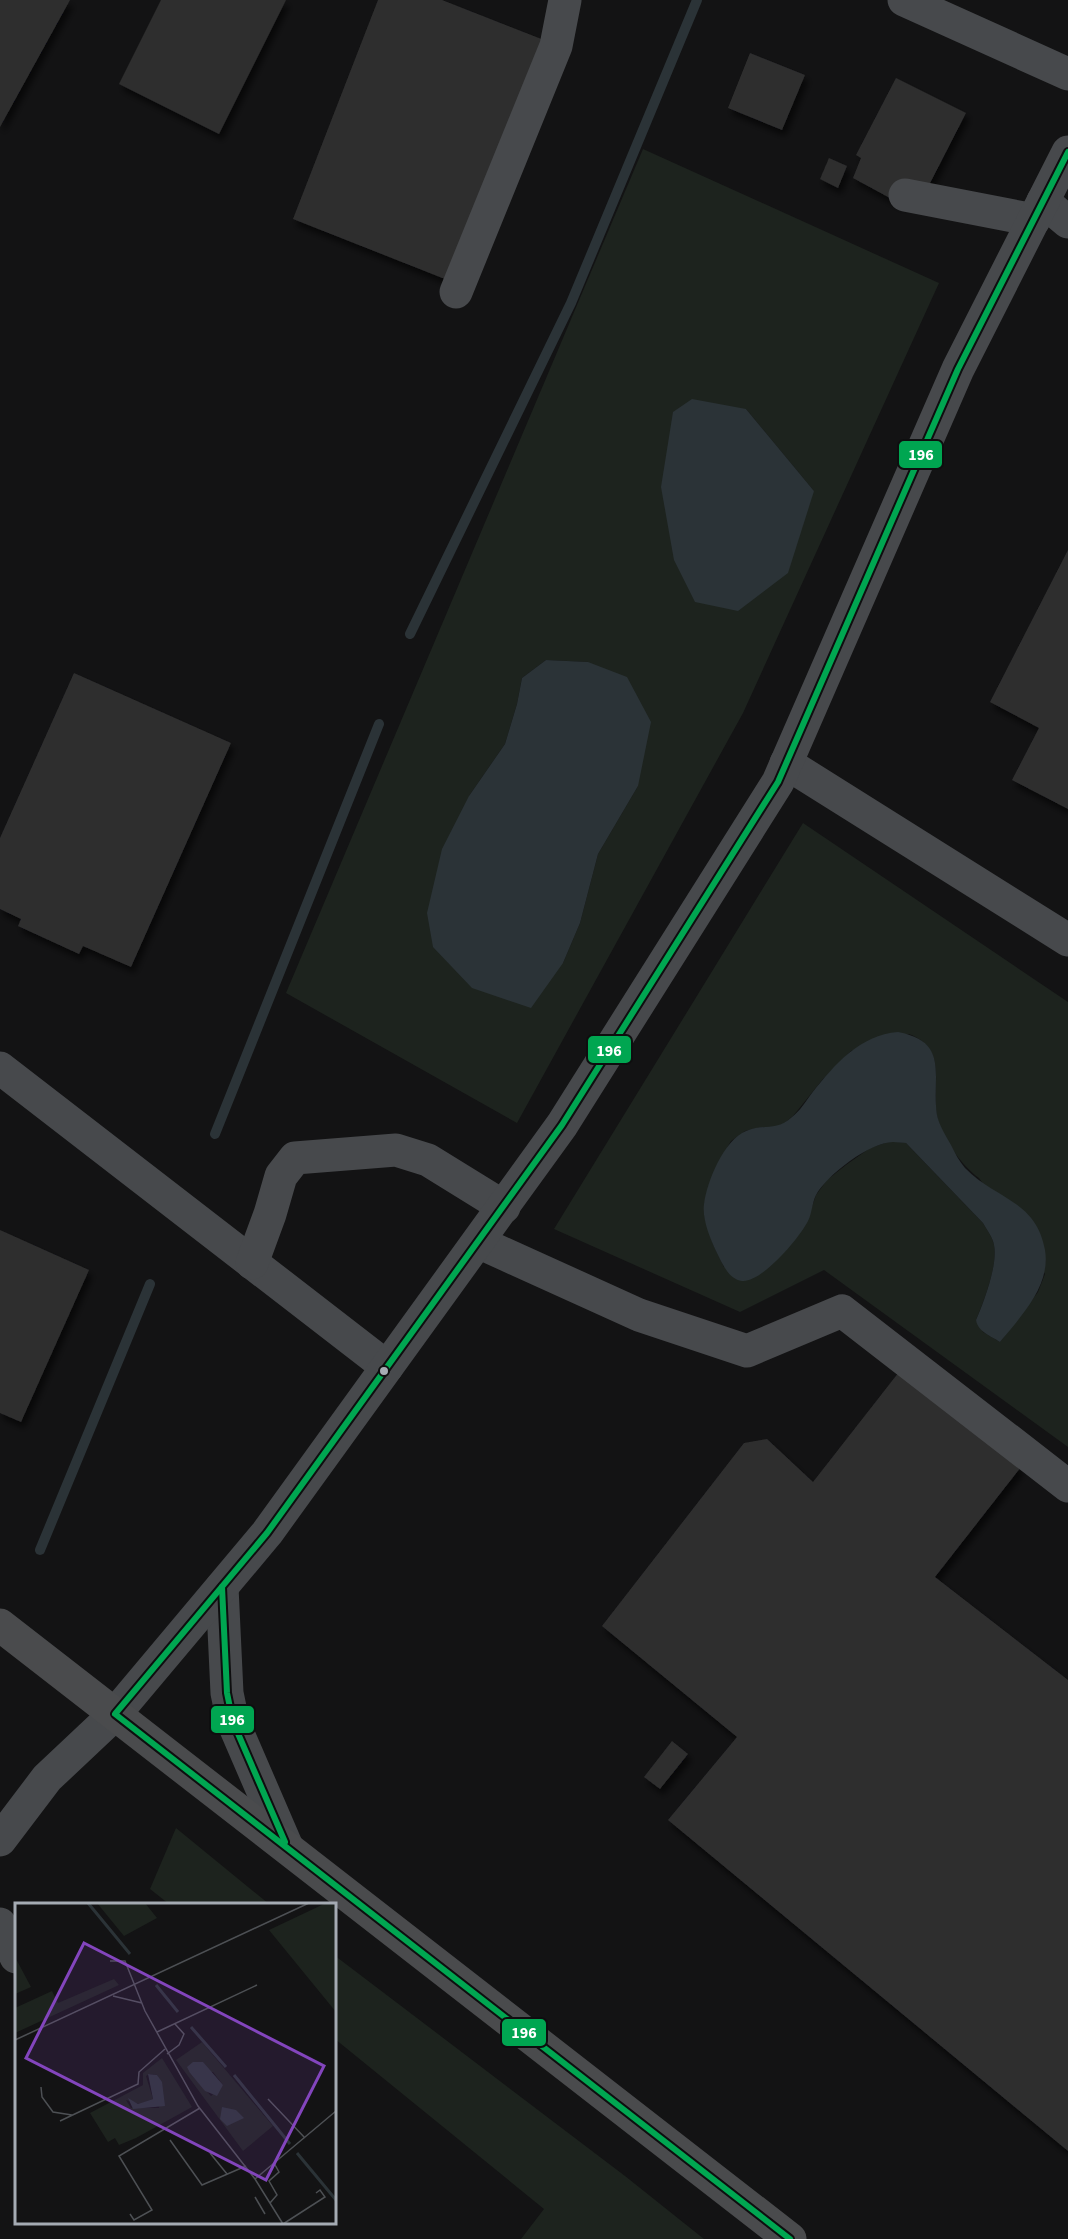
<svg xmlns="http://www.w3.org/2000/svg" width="1068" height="2239" font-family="'Source Sans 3',sans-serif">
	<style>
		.green { fill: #1d231e; fill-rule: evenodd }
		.water { fill: #2b3337 }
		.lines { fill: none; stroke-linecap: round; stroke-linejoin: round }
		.stream { stroke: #2b3337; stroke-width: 10 }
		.building { fill: #2e2e2f; filter: url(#shadow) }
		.minor { stroke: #47494c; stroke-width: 33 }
		.major { stroke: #4a4b4d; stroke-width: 33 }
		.bus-1-casing { stroke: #0e0e0f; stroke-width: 10 }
		.bus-1 { stroke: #00a651; stroke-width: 6 }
		.bus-dot { fill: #a5abb3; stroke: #0e0e0f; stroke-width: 2 }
		.inset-river { fill: none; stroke: #2b3337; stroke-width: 3 }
		.inset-road { fill: none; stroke: #4d5054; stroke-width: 1.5 }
		.view { fill: #8345bd; fill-opacity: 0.15; stroke: #8345bd; stroke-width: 3 }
		.inset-edge { fill: none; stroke: #a5abb3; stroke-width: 3 }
		.line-badge { stroke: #0e0e0f; stroke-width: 2 }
		.badge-label { font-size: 16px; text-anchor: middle; font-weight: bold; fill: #fff }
	</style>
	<defs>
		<filter id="shadow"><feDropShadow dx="3.5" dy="6" stdDeviation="3" flood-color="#0009"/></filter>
	</defs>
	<rect width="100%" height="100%" fill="#131314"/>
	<!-- green -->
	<g class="green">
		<path d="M643,149L939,283L743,713L517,1123L286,993ZM746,409L814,491L695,602ZM546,660L588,662L638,786L598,854L580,923L563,963L469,796L505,744L517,704L522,678Z"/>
		<path d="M803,823L1068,1002V1447L824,1270L740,1312L554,1229ZM909,1034C949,1050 931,1084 937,1116C942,1138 961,1165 979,1178L1045,1274L1038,1292L1000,1342L983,1332L976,1320C984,1301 998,1265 994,1245C993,1238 987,1230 983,1223L906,1143L891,1141L870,1148L846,1165L827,1180L816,1195L807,1221L724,1267L713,1244L705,1219L704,1204L718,1163L731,1141L745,1131L761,1127H780L793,1116L823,1079L851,1051Z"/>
		<path d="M176,1828L269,1904H169L150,1889Z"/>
		<path d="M334,1955L625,2176L704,2239H521L544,2209L335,2039Z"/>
	</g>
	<!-- water -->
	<g class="water">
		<path d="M692,399L746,409L814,491L788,573L738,611L695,602L674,560L661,487L673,412Z"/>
		<path d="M546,660L588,662L627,677L651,722L638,786L598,854L580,923L563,963L531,1008L472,988L433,947L427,913L442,849L469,796L505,744L517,704L522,678Z"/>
		<path d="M898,1032C951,1042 931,1077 937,1115C939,1125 946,1136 951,1145C955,1153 959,1161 965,1168C995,1199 1036,1200 1045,1250C1051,1286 1021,1316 1000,1342C991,1336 978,1332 976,1320C984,1302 998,1264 994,1245C993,1238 987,1230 983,1223L906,1143C902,1143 897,1142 893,1142C870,1142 827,1175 816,1195C812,1203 812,1213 808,1221C800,1237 762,1283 742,1281C728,1279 722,1263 716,1251C710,1238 702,1219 704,1204C707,1181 724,1140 746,1131C764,1123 776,1132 792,1117C800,1111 806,1101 812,1093C835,1064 860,1035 898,1032Z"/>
	</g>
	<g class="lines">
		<!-- stream -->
		<g class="stream">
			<path d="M410,634L571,303L697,0"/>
			<path d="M215,1134L379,724"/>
			<path d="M40,1550L150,1284"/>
		</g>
	</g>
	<!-- building -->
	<g class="building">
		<path d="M0,0H70L0,127Z"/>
		<path d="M161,0H286L219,134L119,84Z"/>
		<path d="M378,0H442L549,42L455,283L293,219Z"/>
		<path d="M750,53L805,75L782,130L728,108Z"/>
		<path d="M896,78L966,113L926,191L901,204L853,178L861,158L856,155Z"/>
		<path d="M829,158L847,166L838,188L820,179Z"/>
		<path d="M1068,550V809L1012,780L1039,728L990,702Z"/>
		<path d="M74,673L231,743L131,967L83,946L79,954L18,926L21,919L0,909V838Z"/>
		<path d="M0,1230L89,1270L21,1422L0,1413Z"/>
		<path d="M899,1372L1021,1467L935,1577L1068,1680V2151L668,1820L737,1737L602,1626L744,1443L767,1439L813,1482Z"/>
		<path d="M672,1741L688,1754L660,1789L644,1777Z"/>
	</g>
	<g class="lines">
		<!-- minor -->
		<g class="minor">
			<path d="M904,0L1068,74"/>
			<path d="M905,195L1034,220"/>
			<path d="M1043,201L1068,222"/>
			<path d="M456,292L556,46L565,0"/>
			<path d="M786,763L1068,940"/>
			<path d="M0,1068L387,1367"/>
			<path d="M478,1242L639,1315L747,1351L842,1311L1068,1486"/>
			<path d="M252,1263L270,1214L281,1176L295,1158L396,1150L428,1160L504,1207"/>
			<path d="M222,1587L227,1693L233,1722L287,1847"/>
			<path d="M0,1840L47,1778L115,1714L267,1533L562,1125L778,782L958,369L1068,152"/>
			<path d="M0,1924L16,1957"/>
		</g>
		<!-- major -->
		<path class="major" d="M0,1625L790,2239"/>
		<defs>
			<g id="bus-1">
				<path d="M222,1587L227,1693L233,1722L285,1842"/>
				<path d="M790,2239L115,1714L267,1533L562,1125L778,782L958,369L1068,152"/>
			</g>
		</defs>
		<!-- bus-1 casing -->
		<use href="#bus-1" class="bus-1-casing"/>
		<!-- bus-1 -->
		<use href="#bus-1" class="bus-1"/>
	</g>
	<!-- markers -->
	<circle class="bus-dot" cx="384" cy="1371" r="5"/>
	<!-- overview -->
	<g transform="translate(15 1903)">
		<rect width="321" height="321" fill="#131314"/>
		<path d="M82,0H130L142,15L109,33ZM311,0H321V109L254,27ZM0,54L16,84L0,91ZM99,76L104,82L0,130V105L37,88L43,100ZM187,139L258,223L228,248L161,157ZM198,169L208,182L196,193L175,170ZM147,155L177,204L121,235L104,242L100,235L93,239L75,210L128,182V170ZM134,171L142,172L146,185L144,205H116L111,197L124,201L138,196L131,173Z" fill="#1d231e" fill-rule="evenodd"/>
		<path d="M178,159H188L208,182L202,193L190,188L175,170L172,164ZM133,171L142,172L147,179L150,203L118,206L113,195L123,201L138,196ZM207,204L221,207L229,215L212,223L205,216Z" fill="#2b3337"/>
		<path class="inset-river" d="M73,0L115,51M141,82L163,109M176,124L211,164M219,172L275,241M282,250L321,297"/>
		<path class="inset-road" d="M95,58H110L130,108L183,203L240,276L268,321M98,93L127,100M142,129L242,82M0,137L294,0M152,151L164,142L169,131L160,121M26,184L27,194L38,209L57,212M253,196L290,235M45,218L123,181L124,169L150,146M155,237L187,282L231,263M195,250L212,271M240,276L321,208M240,294L250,311M255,300L262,292L254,278L264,269L259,260M115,311L119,317L137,307L104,253L185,205M268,321L310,294L305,287L301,290"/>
		<path class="view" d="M69,40L309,163L251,277L11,155Z"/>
		<rect width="321" height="321" class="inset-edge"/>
	</g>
	<g class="line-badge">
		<rect x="898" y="440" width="45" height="29" rx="6" fill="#00a651"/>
		<rect x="587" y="1035" width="45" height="29" rx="6" fill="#00a651"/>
		<rect x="210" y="1705" width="45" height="29" rx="6" fill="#00a651"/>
		<rect x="501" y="2018" width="46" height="29" rx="6" fill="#00a651"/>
	</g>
	<g class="badge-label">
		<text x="921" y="460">196</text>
		<text x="609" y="1056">196</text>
		<text x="232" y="1725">196</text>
		<text x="524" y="2038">196</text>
	</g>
</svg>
